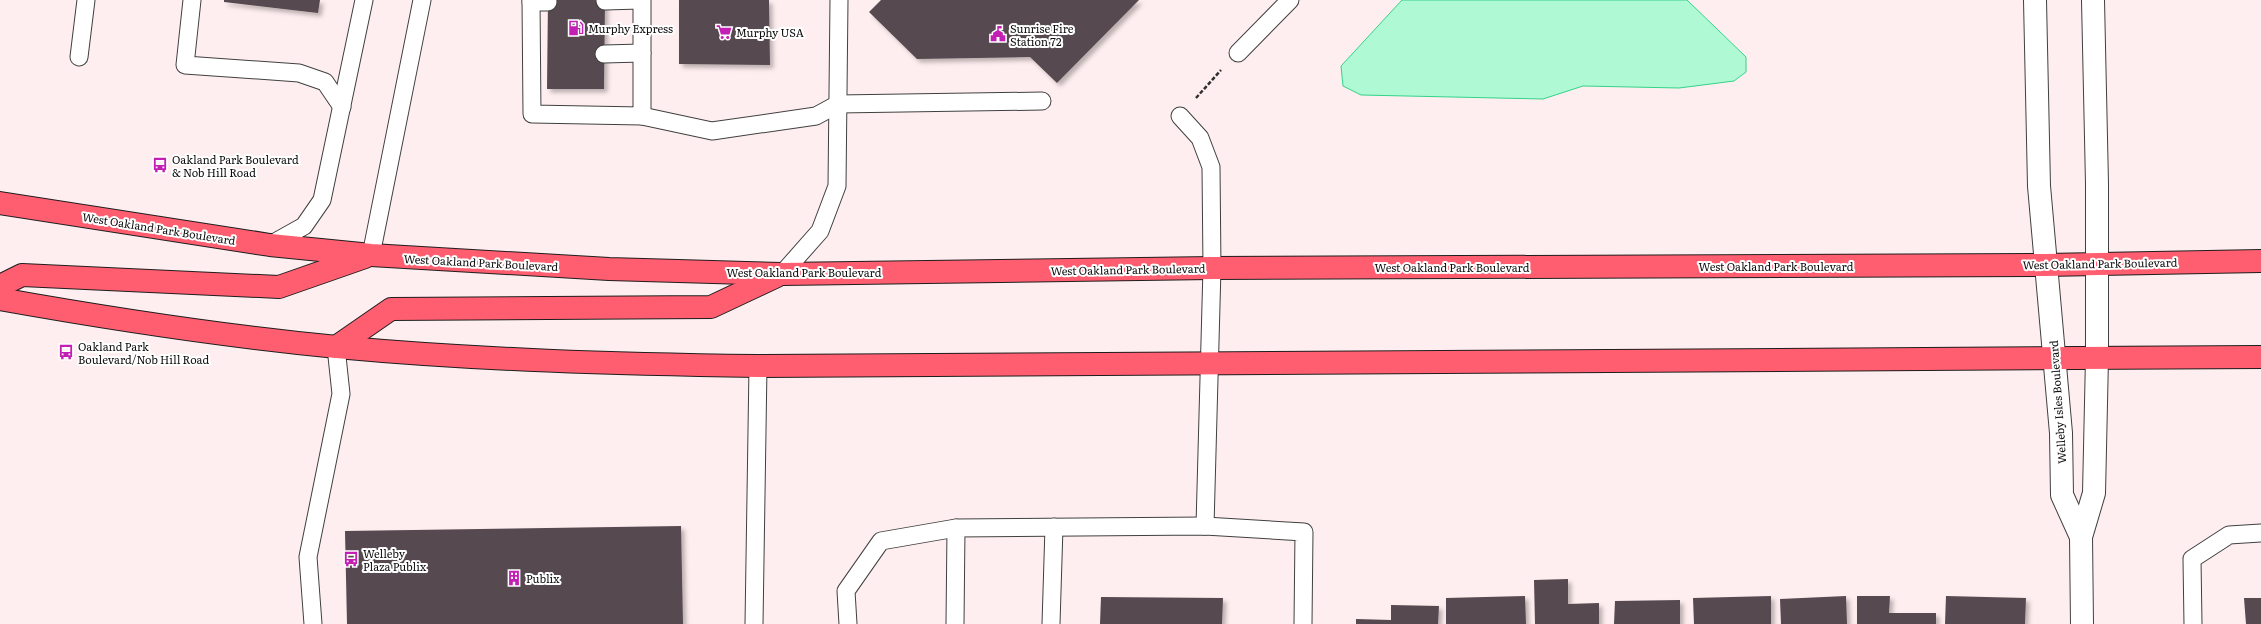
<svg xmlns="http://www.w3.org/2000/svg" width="2261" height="624" font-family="Literata,serif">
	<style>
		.water { fill: #b0f9d5; stroke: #33d389 }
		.building { fill: #574950; filter: url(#shadow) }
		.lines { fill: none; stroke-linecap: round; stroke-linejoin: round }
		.service-casing { stroke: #404040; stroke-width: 19 }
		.minor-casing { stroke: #404040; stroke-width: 24 }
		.primary-casing { stroke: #1e1e1e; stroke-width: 24 }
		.path { stroke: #2f2f2f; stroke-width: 2.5; stroke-dasharray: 4 2; stroke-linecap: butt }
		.service { stroke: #fff; stroke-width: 17 }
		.minor { stroke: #fff; stroke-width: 22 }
		.primary { stroke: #fe5e6f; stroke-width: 22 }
		.labels { text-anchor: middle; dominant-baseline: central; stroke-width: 4; stroke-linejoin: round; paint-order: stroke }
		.poi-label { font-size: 11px; fill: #0d0d0d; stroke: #fff; text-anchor: start }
		.street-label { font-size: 11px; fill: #0d0d0d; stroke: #fff }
	</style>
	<defs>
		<filter id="shadow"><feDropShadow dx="3.5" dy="3.5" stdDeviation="2" flood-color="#0004"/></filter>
	</defs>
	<rect width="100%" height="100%" fill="#ffeeef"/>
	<!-- water -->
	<path class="water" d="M1402,0H1687L1746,57V72L1734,81L1679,88L1583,86L1543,99L1361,95L1343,86L1341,66Z"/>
	<!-- building -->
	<g class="building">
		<path d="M224,0H320L318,13L224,2Z"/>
		<path d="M548,0H605L604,89H547Z"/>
		<path d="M679,0H769L770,65L679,64Z"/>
		<path d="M881,0H1139L1057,83L1030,57L917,59L869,12Z"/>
		<path d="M681,526L683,624H347L345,531Z"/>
		<path d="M1568,579V604L1599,603V624H1535L1534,580Z"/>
		<path d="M1525,596L1526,624H1446V598Z"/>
		<path d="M1771,596V624H1694L1693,598Z"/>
		<path d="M1846,596L1847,624H1781L1780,599Z"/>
		<path d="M1857,596H1890L1889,613H1936V624H1857Z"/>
		<path d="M1946,596L2026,598L2025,624H1945Z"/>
		<path d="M1101,597L1223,598L1222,624H1100Z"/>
		<path d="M2244,598H2261V624H2246Z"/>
		<path d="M1680,600V624H1614L1615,601Z"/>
		<path d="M1391,605L1439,606L1438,624H1356V619L1391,620Z"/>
	</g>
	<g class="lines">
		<defs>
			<g id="service">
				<path d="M192,0L185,65L299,73L325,82L342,107"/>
				<path d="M531,0L532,114L642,116V0"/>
				<path d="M605,1L640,0"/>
				<path d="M531,2H548"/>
				<path d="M1238,53L1290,0"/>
				<path d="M604,54L642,53"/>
				<path d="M79,57L86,0"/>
				<path d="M642,116L712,131L816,116L838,104L1042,101"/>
				<path d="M1180,116L1200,138L1211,167L1212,268L1205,526"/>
				<path d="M270,245L304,226L322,200L364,0"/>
				<path d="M371,255L422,0"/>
				<path d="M782,274L820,231L837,186L839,0"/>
				<path d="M313,624L308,557L341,394L336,347"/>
				<path d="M754,624L758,366"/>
				<path d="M848,624L846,591L881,541L956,528"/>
				<path d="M955,624L956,528L1205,526L1304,532L1303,624"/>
				<path d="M1051,624L1054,527"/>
				<path d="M2193,624L2192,559L2229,535L2261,533"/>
			</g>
			<g id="minor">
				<path d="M2035,0L2039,186L2061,433L2062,495L2081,537"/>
				<path d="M2082,624L2081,537L2094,493L2097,358V184L2093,0"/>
			</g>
			<g id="primary">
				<path d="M0,203L270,245L371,255L609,269L782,274L1212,268L2045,265L2261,261"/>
				<path d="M0,286L22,275L279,287L365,257"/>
				<path d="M0,299C112,319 224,336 337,347C477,360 618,364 758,366L2261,357"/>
				<path d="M336,347L391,309L711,307L777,276"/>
			</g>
		</defs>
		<!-- service casing -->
		<use href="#service" class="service-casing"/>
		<!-- minor casing -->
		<use href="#minor" class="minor-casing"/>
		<!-- primary casing -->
		<use href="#primary" class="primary-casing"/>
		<!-- path -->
		<path class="path" d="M1196,98L1221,70"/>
		<!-- service -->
		<use href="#service" class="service"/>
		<!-- minor -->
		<use href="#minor" class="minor"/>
		<!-- primary -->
		<use href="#primary" class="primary"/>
	</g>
	<!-- icons -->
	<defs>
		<symbol id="fuel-bare" viewBox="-9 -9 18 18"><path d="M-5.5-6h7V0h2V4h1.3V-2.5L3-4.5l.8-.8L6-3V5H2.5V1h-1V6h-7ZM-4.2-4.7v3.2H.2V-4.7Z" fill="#c41fb5" stroke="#fff" stroke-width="2.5" paint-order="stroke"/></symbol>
		<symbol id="supermarket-bare" viewBox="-9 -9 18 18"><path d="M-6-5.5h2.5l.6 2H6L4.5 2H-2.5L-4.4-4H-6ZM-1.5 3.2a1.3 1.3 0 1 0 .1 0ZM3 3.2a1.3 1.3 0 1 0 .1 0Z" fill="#c41fb5" stroke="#fff" stroke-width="2.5" paint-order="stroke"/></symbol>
		<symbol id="civic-bare" viewBox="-9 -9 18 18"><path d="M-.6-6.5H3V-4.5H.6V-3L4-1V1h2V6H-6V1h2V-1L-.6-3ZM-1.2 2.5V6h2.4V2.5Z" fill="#c41fb5" stroke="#fff" stroke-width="2.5" paint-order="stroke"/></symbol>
		<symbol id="bus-bare" viewBox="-9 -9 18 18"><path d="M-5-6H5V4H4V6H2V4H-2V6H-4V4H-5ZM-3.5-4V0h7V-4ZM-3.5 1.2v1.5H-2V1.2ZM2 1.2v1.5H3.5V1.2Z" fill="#c41fb5" stroke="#fff" stroke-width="2.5" paint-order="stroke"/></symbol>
		<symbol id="building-bare" viewBox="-9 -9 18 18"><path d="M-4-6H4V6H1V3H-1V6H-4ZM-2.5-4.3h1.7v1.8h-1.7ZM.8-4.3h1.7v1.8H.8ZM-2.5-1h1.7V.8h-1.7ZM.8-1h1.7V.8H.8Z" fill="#c41fb5" stroke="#fff" stroke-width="2.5" paint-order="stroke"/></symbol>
	</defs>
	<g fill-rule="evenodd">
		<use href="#fuel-bare" x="565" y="17" width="22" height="22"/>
		<use href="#supermarket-bare" x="713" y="21" width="22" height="22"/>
		<use href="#civic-bare" x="987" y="23" width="22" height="22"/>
		<use href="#bus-bare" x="149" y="154" width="22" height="22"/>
		<use href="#bus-bare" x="55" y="341" width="22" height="22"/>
		<use href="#bus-bare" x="340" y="548" width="22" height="22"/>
		<use href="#building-bare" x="503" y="567" width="22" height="22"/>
	</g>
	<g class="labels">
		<!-- poi labels -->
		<g class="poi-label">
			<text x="588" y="28">Murphy Express</text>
			<text x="1010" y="28">Sunrise Fire<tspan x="1010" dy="13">Station 72</tspan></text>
			<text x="736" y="32">Murphy USA</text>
			<text x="172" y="159">Oakland Park Boulevard<tspan x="172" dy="13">&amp; Nob Hill Road</tspan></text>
			<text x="78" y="346">Oakland Park<tspan x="78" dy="13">Boulevard/Nob Hill Road</tspan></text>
			<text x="363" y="553">Welleby<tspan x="363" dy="13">Plaza Publix</tspan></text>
			<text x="526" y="578">Publix</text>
		</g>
		<!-- street labels -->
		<g class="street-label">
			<text transform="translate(159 228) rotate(9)">West Oakland Park Boulevard</text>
			<text transform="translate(481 262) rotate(3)">West Oakland Park Boulevard</text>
			<text transform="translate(2100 263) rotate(-1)">West Oakland Park Boulevard</text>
			<text x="1776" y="266">West Oakland Park Boulevard</text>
			<text x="1452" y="267">West Oakland Park Boulevard</text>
			<text transform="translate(1128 269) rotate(-1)">West Oakland Park Boulevard</text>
			<text x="804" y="272">West Oakland Park Boulevard</text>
			<text transform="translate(2057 402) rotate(-94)">Welleby Isles Boulevard</text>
		</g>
	</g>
</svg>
